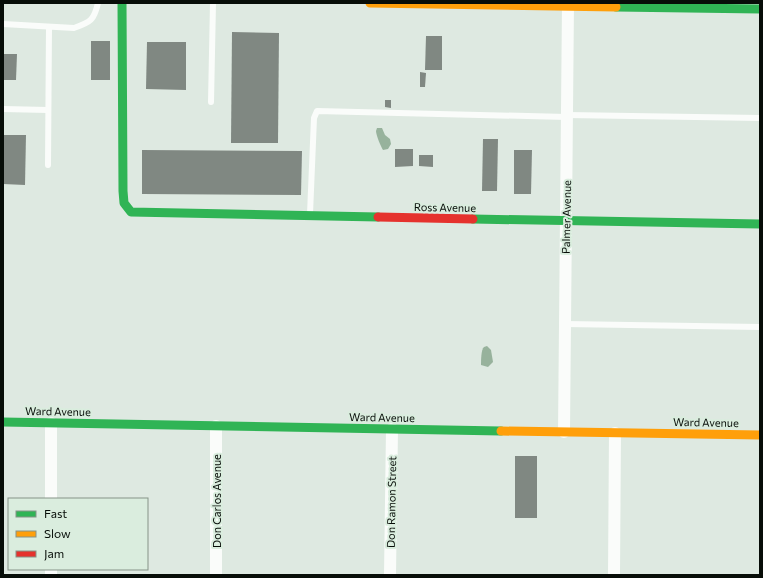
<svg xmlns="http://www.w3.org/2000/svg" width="763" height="578" font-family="Commissioner,sans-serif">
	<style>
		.water { fill: #97b29c }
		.building { fill: #808882 }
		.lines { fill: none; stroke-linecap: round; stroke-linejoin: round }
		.lane { stroke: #fafcfa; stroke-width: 6 }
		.street { stroke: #fafcfa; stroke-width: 12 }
		.fast { stroke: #30b455; stroke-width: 9 }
		.slow { stroke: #ff9f0a; stroke-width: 9 }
		.jam { stroke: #e5322d; stroke-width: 9 }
		.labels { text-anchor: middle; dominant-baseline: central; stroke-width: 4; stroke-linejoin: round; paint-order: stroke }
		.street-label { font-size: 11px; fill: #070d08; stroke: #daedde }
	</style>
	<rect width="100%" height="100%" fill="#dee9e1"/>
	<!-- water -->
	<g class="water">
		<path d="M377,128H382L385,135L390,139L391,144L388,149L383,150C381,147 376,135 376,131Z"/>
		<path d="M487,346L491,350L493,362L488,367L481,365C481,362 481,349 484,347Z"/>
	</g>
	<!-- building -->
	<g class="building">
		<path d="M232,32L279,33L278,143H231Z"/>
		<path d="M426,36H442V70H425Z"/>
		<rect x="91" y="41" width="19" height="39"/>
		<path d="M147,42H186V90L146,89Z"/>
		<path d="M3,54H17L16,80H3Z"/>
		<path d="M420,72L426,73L425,87H420Z"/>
		<path d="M385,100H391V108L385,107Z"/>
		<path d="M3,135H26L25,185L3,184Z"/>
		<path d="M483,139H498L497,191H482Z"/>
		<path d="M395,149H413V166L395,167Z"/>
		<path d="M142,150L302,151L301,195L142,194Z"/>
		<path d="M514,150H532L531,194H514Z"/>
		<path d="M419,155H433V167L419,166Z"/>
		<rect x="515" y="456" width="22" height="62"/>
	</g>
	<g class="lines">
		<!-- lane -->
		<g class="lane">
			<path d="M3,24L74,28C91,22 94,20 98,3"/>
			<path d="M211,102L213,3"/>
			<path d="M3,109L48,110"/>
			<path d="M567,115L760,118"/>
			<path d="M48,165L49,27"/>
			<path d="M310,214L314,118L317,111L567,117"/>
			<path d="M565,324L760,327"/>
		</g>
		<!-- street -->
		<g class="street">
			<path d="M564,432L568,3"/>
			<path d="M51,499V423"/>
			<path d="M51,575V569"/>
			<path d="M216,575V426"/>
			<path d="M390,575L392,429"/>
			<path d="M614,575L615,433"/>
		</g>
		<!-- fast -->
		<g class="fast">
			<path d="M122,3L123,191L124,203L131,212L378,217"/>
			<path d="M616,7L760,9"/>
			<path d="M473,219L760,224"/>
			<path d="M3,422L501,431"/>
		</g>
		<!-- slow -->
		<g class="slow">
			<path d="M370,3L616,7"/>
			<path d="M501,431L760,435"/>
		</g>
		<!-- jam -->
		<path class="jam" d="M378,217L473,219"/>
	</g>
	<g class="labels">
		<!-- street labels -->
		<g class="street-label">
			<text transform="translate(445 207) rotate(1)">Ross Avenue</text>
			<text transform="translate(566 217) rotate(-89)">Palmer Avenue</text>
			<text transform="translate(58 411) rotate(1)">Ward Avenue</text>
			<text transform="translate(382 417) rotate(1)">Ward Avenue</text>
			<text transform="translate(706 422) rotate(1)">Ward Avenue</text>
			<text transform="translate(216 501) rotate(-90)">Don Carlos Avenue</text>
			<text transform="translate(391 502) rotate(-89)">Don Ramon Street</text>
		</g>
	</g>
	<!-- border -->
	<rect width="763" height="578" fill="none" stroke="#070d08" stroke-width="8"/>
	<!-- legend -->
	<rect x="8" y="498" width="140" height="72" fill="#daedde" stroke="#869388"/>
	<rect x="16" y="511" width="20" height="6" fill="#30b455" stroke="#869388"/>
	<text x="44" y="518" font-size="12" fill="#070d08">Fast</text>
	<rect x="16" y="531" width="20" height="6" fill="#ff9f0a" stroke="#869388"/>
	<text x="44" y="538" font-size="12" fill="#070d08">Slow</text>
	<rect x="16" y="551" width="20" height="6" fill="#e5322d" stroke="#869388"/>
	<text x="44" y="558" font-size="12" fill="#070d08">Jam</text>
</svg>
